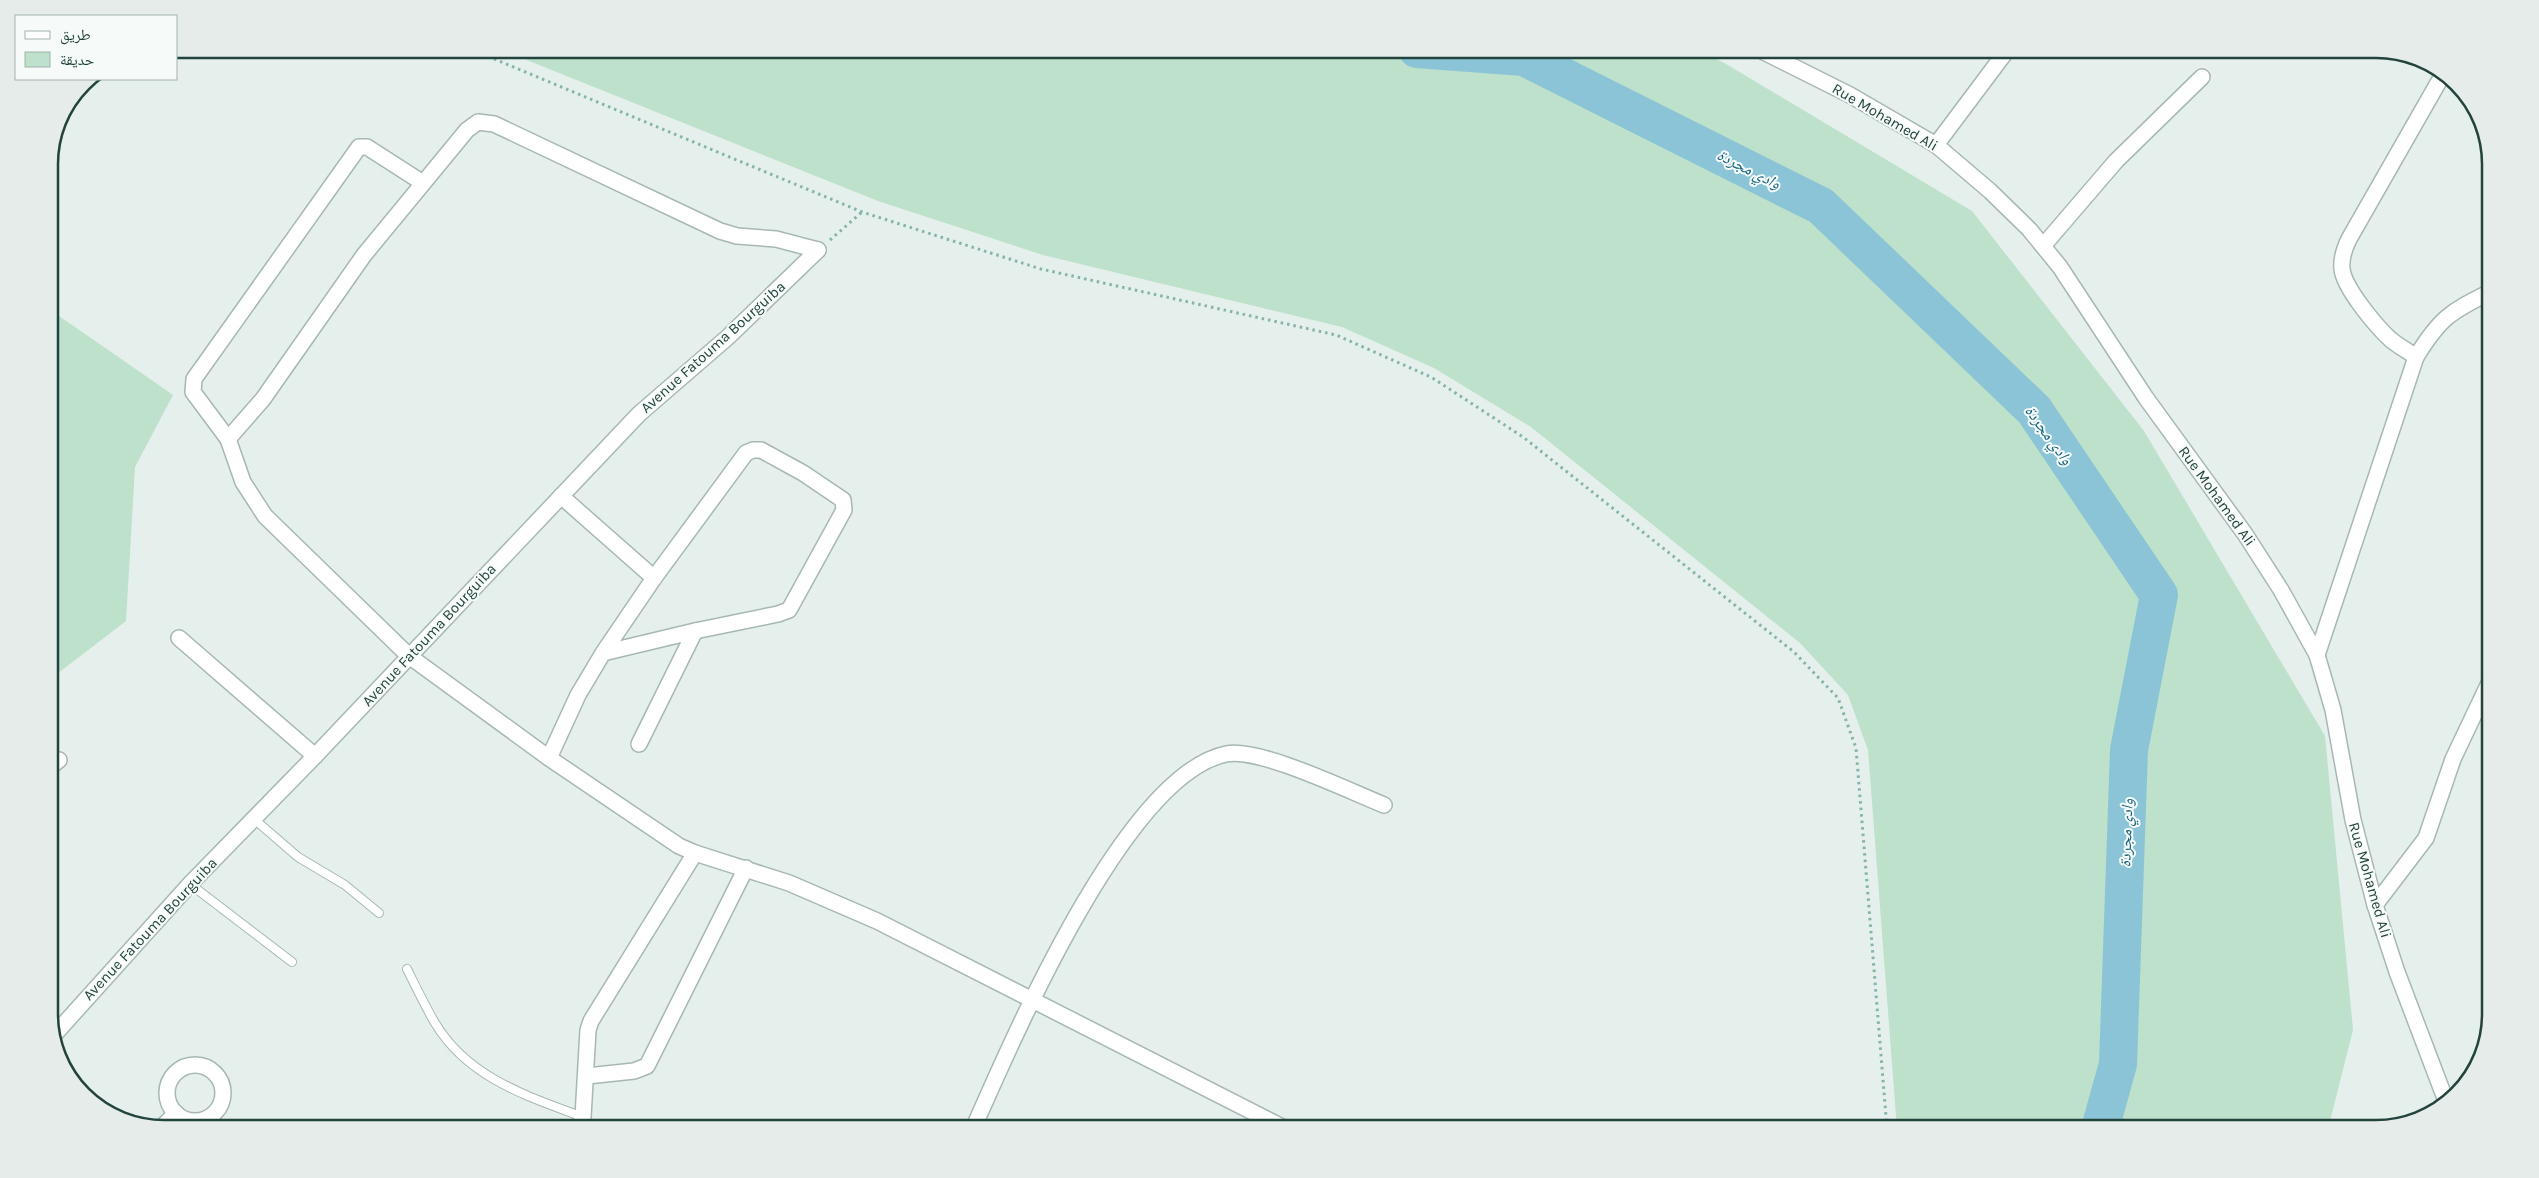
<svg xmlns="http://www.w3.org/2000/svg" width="2539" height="1178" font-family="Karla,'Noto Naskh Arabic',sans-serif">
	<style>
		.green { fill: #bde1ca }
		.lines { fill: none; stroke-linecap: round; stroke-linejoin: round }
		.river { stroke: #8bc4d6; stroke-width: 38 }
		.lane-casing { stroke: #a7b8b4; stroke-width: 10 }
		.street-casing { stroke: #a7b8b4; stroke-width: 18 }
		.path { stroke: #84b4aa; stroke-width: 3; stroke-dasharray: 2.5 4; stroke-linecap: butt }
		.lane { stroke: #fff; stroke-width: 8 }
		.street { stroke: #fff; stroke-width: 15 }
		.labels { text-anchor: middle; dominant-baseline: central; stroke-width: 4; stroke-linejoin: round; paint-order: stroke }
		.street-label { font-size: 15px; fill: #23433d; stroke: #f6fbf9 }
		.water-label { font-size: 16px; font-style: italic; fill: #186783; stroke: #f6fbf9 }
		.rim { fill: none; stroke: #23433d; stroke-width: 2.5 }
	</style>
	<rect width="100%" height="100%" fill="#e5efec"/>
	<!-- green -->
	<g class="green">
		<path d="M499,49H1697L1726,64L1972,211L2144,431L2325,736L2353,1030L2328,1129H1897L1868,750L1848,695L1800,643L1531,427L1434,368L1342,327L1043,255L878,201Z"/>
		<path d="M49,309L173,395L135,467L126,621L49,680Z"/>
	</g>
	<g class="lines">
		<!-- river -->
		<path class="river" d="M1417,49L1524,57L1821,206L2034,410L2159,595L2129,750L2118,1064L2100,1129"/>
		<defs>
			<g id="lane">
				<path d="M254,819L298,857L345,885L379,913"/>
				<path d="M190,884L292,962"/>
				<path d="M407,969C416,987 425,1006 435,1023C468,1078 527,1096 583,1117"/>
			</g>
			<g id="street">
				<path d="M1758,49L1850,95L1936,145L1990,191L2029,229L2060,267L2146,398L2245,534L2281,590L2317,655L2333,710L2353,820L2375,905L2397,972L2446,1101"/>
				<path d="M1936,145L2008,49"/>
				<path d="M423,183L367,147H359L194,379L193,392L228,439L243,482L265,516L409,656L549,758L679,846L695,853L789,883L877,921L1286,1129"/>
				<path d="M2043,246L2116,161L2202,77"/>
				<path d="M2416,357C2408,351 2398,346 2390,339C2376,326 2344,288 2342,269C2341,258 2344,249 2349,239L2442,76"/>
				<path d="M228,439L263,399L364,255L467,130L478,122L494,124L720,231L737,236L776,239L818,250"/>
				<path d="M561,496L654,578"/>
				<path d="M179,638L315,756"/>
				<path d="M2317,655L2416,357C2440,318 2450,312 2490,292"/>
				<path d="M639,744L695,631"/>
				<path d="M549,758L578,695L603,653L654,578L746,453L753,450H761L803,473L843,500L844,510L789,610L778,614L695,631L603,653"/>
				<path d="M49,768L59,760"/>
				<path d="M2375,905L2426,838L2453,759L2490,681"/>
				<path d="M54,1035L190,884L315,756L639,414L728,337L818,250"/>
				<circle cx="195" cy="1093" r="28"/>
				<path d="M587,1076L634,1071L647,1066L746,868"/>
				<path d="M160,1129L176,1113"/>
				<path d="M578,1129L583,1117L588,1030L591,1021L695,853"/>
				<path d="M973,1129C1013,1039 1125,775 1226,754C1259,747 1349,791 1384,805"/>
			</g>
		</defs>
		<!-- lane casing -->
		<use href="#lane" class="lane-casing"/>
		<!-- street casing -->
		<use href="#street" class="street-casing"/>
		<!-- path -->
		<g class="path">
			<path d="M470,49L862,212L1041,269L1336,335L1431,377L1523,437L1794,652L1838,698L1856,748L1887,1129"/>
			<path d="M830,240L862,212"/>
		</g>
		<!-- lane -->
		<use href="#lane" class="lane"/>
		<!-- street -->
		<use href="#street" class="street"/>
	</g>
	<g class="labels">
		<!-- street labels -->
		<g class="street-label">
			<text transform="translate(1885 117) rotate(30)">Rue Mohamed Ali</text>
			<text transform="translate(713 347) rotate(-42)">Avenue Fatouma Bourguiba</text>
			<text transform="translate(2217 496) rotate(54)">Rue Mohamed Ali</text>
			<text transform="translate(429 635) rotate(-47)">Avenue Fatouma Bourguiba</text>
			<text transform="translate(2370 880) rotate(74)">Rue Mohamed Ali</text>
			<text transform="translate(150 929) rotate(-47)">Avenue Fatouma Bourguiba</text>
		</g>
		<!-- water labels -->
		<g class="water-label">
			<text transform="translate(1749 169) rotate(27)">وادي مجردة</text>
			<text transform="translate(2049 435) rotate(54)">وادي مجردة</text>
			<text transform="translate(2126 833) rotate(-88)">وادي مجردة</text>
		</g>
	</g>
	<!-- crop -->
	<path d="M0 0H2539V1178H0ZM164 58H2376A106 106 0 0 1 2482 164V1014A106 106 0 0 1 2376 1120H164A106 106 0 0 1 58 1014V164A106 106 0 0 1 164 58Z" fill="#e5ecea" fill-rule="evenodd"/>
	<path class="rim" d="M164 58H2376A106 106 0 0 1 2482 164V1014A106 106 0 0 1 2376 1120H164A106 106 0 0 1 58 1014V164A106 106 0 0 1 164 58Z"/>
	<!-- legend -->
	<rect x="15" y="15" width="162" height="65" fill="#f6fbf9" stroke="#a2b1ae"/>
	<rect x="25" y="31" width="25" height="8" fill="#ffffff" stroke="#a2b1ae"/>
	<text x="60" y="40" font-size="15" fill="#23433d">طريق</text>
	<rect x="25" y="52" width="25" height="15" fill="#bde1ca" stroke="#a2b1ae"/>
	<text x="60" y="65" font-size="15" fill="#23433d">حديقة</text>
</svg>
